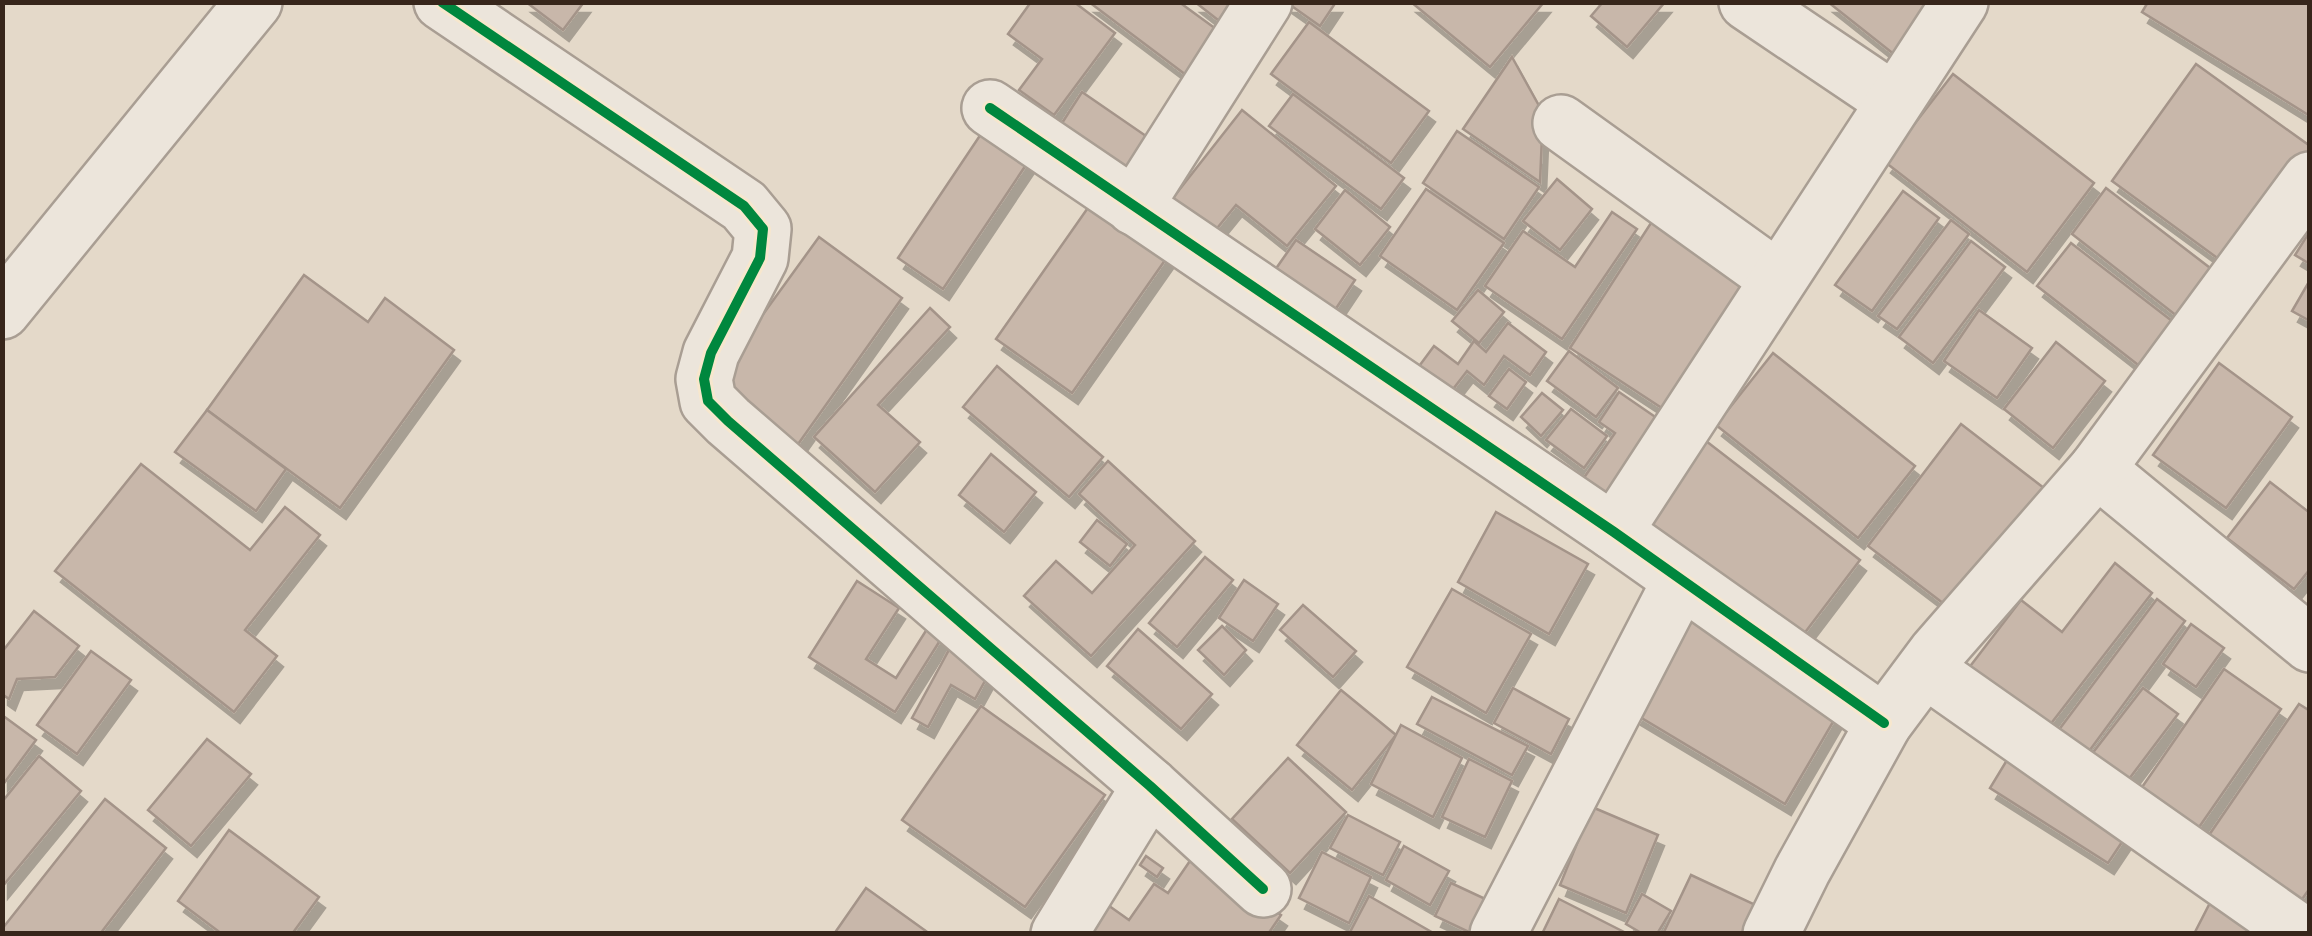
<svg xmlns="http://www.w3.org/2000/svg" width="2312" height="936" font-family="'Source Serif 4',serif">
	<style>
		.building { fill: #c8b7aa; stroke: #a49489; stroke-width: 2.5; filter: url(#shadow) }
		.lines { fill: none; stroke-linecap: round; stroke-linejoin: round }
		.street-casing { stroke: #a99e93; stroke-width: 60 }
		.street { stroke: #ece5db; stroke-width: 55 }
		.cycleway-casing { stroke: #f7e7cd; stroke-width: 16 }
		.cycleway { stroke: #00873e; stroke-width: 10 }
	</style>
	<defs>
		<filter id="shadow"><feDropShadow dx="6" dy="11" stdDeviation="0" flood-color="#0004"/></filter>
	</defs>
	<rect width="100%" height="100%" fill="#e4d9c9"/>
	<!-- building -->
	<g class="building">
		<path d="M526,2H584L563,30Z"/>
		<path d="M1031,2H1074L1115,33L1054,115L1019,90L1042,59L1008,34Z"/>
		<path d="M1089,2H1179L1227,37L1194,81Z"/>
		<path d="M1195,2H1246L1227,27Z"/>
		<path d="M1286,2H1336L1320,26Z"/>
		<path d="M1411,2H1544L1490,67Z"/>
		<path d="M1603,2H1665L1627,47L1591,16Z"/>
		<path d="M1828,2H1943L1900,59Z"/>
		<path d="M2148,2H2310V116L2142,12Z"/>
		<path d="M1309,22L1429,111L1391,163L1271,74Z"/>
		<path d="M1512,57L1543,113L1540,182L1463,129Z"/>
		<path d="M2196,64L2310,146V158L2231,268L2112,181Z"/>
		<path d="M1953,74L2094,183L2027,272L1885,162Z"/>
		<path d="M1082,92L1162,147L1134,190L1053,137Z"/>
		<path d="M1293,94L1404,178L1381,209L1269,126Z"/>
		<path d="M1242,110L1336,186L1287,246L1236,205L1214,232L1172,199Z"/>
		<path d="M989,122L1034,153L943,289L898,258Z"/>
		<path d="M1457,131L1539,187L1504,239L1423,183Z"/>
		<path d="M1557,179L1592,209L1560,250L1523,221Z"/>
		<path d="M2106,188L2218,274L2182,320L2072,234Z"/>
		<path d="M1426,189L1504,243L1457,310L1380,256Z"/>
		<path d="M1345,190L1390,227L1360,265L1315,229Z"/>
		<path d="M1903,191L1939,218L1872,311L1835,285Z"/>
		<path d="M1092,202L1168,256L1072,393L996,339Z"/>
		<path d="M1662,206L1763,272L1671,414L1570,348Z"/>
		<path d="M1612,212L1637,229L1562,339L1485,286L1523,231L1575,267Z"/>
		<path d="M1951,220L1969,234L1897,329L1878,316Z"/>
		<path d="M2310,231V264L2295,255Z"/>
		<path d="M819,237L902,298L796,447L711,386Z"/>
		<path d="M1296,240L1355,280L1335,310L1275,270Z"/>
		<path d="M1971,241L2005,267L1933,363L1899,337Z"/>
		<path d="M2071,243L2185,331L2151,375L2037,286Z"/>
		<path d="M304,275L368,322L385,298L454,350L340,508L207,410Z"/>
		<path d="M2310,280V321L2292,311Z"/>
		<path d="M1478,290L1504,312L1479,343L1452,321Z"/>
		<path d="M930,308L950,327L878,405L920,442L875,492L814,437Z"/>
		<path d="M1979,310L2032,348L1997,398L1944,361Z"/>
		<path d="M1508,323L1546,352L1530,375L1504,356L1484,385L1467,371L1450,393L1417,369L1434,346L1458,364L1474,341L1486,352Z"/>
		<path d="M2056,342L2105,381L2053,448L2004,409Z"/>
		<path d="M1569,351L1618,388L1596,417L1547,381Z"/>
		<path d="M1773,353L1915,466L1858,538L1716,425Z"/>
		<path d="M2219,363L2292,417L2226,508L2153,455Z"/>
		<path d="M997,366L1103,457L1069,497L963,407Z"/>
		<path d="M1509,369L1526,382L1507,409L1489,396Z"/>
		<path d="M1619,392L1667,425L1612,503L1581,482L1615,433L1599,422Z"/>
		<path d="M1542,393L1563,410L1541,436L1521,417Z"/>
		<path d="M1571,409L1607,436L1584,468L1546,440Z"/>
		<path d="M207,410L286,469L256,511L175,452Z"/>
		<path d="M1961,424L2049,492L1956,613L1868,546Z"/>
		<path d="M1706,441L1860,560L1797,643L1643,524Z"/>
		<path d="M991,454L1036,492L1004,532L959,495Z"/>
		<path d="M1108,461L1195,541L1091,656L1024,596L1056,561L1092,593L1135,545L1079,494Z"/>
		<path d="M141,464L250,550L285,507L320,535L245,630L277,656L234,712L55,571Z"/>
		<path d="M2270,482L2310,513V569L2294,589L2227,538Z"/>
		<path d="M1496,512L1588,564L1549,634L1458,582Z"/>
		<path d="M1097,520L1127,544L1110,566L1080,542Z"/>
		<path d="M1205,557L1233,580L1177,647L1149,623Z"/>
		<path d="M2115,563L2152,593L2046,730L1968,669L2021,600L2062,632Z"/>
		<path d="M1244,580L1278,604L1253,641L1219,618Z"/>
		<path d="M857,581L899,608L866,659L896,678L927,629L941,639L895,712L809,657Z"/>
		<path d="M1452,589L1531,634L1486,713L1407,667Z"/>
		<path d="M2157,599L2185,621L2084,758L2055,735Z"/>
		<path d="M1303,605L1356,651L1333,677L1280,630Z"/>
		<path d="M1696,608L1847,698L1785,804L1635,714Z"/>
		<path d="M34,611L79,646L55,677L17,679L9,699L2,694V652Z"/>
		<path d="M2191,624L2224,648L2196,687L2163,664Z"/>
		<path d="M1222,626L1246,650L1224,675L1198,650Z"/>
		<path d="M1138,629L1212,694L1181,729L1107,666Z"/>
		<path d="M950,648L991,670L975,699L951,685L928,727L912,718Z"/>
		<path d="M91,651L131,680L77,754L37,725Z"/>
		<path d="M2224,669L2281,709L2195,833L2138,793Z"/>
		<path d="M1513,688L1569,719L1551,754L1494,723Z"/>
		<path d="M2143,688L2178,714L2123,787L2088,759Z"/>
		<path d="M1341,690L1396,735L1352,790L1297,745Z"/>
		<path d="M1432,697L1528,746L1512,775L1417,724Z"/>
		<path d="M2299,704L2310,711V888L2298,905L2205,841Z"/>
		<path d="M981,706L1105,795L1025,907L902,820Z"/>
		<path d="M2,715L36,740L2,786Z"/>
		<path d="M1401,725L1462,758L1433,817L1371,784Z"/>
		<path d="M207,739L251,774L191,846L148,810Z"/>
		<path d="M39,756L81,791L2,887V802Z"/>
		<path d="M1288,758L1346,812L1290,873L1232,819Z"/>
		<path d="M1469,759L1512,781L1485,837L1442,817Z"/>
		<path d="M2007,760L2126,836L2108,863L1990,788Z"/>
		<path d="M105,799L166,848L100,934H5L2,929Z"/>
		<path d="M1592,807L1658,835L1626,913L1560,885Z"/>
		<path d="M1348,815L1400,842L1383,875L1330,848Z"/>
		<path d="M229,830L319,897L292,934H222L178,901Z"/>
		<path d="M1404,846L1449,871L1430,905L1386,880Z"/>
		<path d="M1322,852L1371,877L1349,923L1299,898Z"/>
		<path d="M1194,855L1281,915L1268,934H1084L1105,903L1129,920L1154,884L1168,893Z"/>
		<path d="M1146,856L1163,868L1157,877L1140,865Z"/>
		<path d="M1691,875L1760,907L1748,934H1663Z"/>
		<path d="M1451,883L1494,903L1473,934L1435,916Z"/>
		<path d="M866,888L930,934H834Z"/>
		<path d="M1642,894L1671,911L1657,934H1643L1626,924Z"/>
		<path d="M2214,895L2257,934H2194Z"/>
		<path d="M1369,896L1435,934H1349Z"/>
		<path d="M1559,899L1626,933V934H1542Z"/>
	</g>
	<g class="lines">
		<defs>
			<g id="street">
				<path d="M442,2L744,206L763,229L760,258L711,353L704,379L708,401L728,421L1150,786L1263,889"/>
				<path d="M1747,2L1894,101"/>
				<path d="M990,108L1614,532L1884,723"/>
				<path d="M1561,123L1778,279"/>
				<path d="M1134,207L1264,2"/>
				<path d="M2,311L254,2"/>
				<path d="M2097,469L2310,644"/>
				<path d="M1614,532L1960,2"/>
				<path d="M1925,669L2302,934"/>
				<path d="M1059,934L1150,786"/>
				<path d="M1498,934L1681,580"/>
				<path d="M1771,934L1802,871L1884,723L1937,652L2097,469L2310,180"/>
			</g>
		</defs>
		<!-- street casing -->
		<use href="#street" class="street-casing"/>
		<!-- street -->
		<use href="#street" class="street"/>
		<defs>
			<g id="cycleway">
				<path d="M442,2L744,206L763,229L760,258L711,353L704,379L708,401L728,421L1150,786L1263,889"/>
				<path d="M990,108L1614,532L1884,723"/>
			</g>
		</defs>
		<!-- cycleway casing -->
		<use href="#cycleway" class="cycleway-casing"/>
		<!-- cycleway -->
		<use href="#cycleway" class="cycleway"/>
	</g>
	<!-- border -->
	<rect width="2312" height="936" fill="none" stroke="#37261b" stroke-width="10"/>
</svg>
